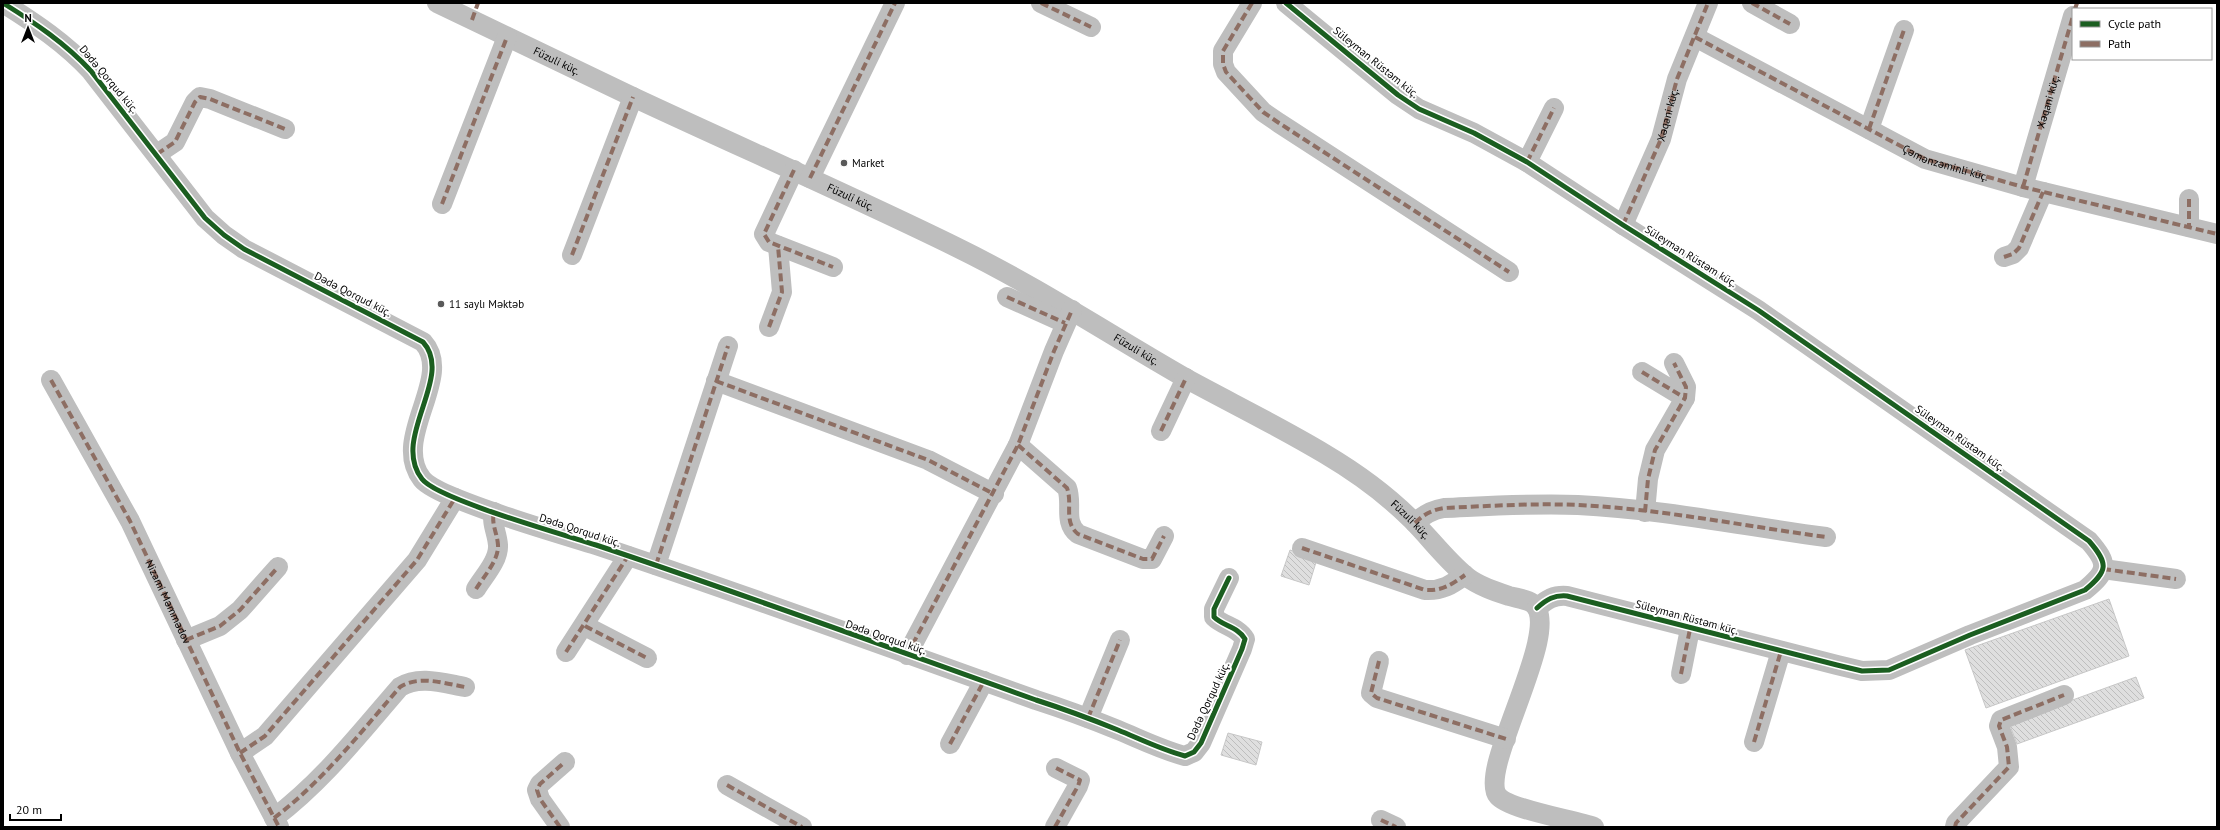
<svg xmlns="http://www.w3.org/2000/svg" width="2220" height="830" font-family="'PT Sans',sans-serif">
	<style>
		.building { fill: url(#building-back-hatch); stroke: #c7c7c7 }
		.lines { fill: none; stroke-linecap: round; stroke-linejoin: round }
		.minor { stroke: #bebebe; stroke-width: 20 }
		.quiet { stroke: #8d6e63; stroke-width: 4; stroke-dasharray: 8 4; stroke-linecap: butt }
		.cycleway-casing { stroke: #fff; stroke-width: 8 }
		.cycleway { stroke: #1b5e20; stroke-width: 5 }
		.poi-dot { fill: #595959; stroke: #fff; stroke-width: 1.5 }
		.labels { text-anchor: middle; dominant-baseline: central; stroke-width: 4; stroke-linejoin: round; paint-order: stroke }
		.street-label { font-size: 11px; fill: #000; stroke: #fff }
		.poi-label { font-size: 11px; fill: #000; stroke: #fff; text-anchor: start }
	</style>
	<defs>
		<pattern id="building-back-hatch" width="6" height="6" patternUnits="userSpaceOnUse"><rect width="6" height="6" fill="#dfdfdf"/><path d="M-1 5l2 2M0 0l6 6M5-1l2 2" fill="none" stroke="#bebebe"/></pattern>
	</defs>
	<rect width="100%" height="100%" fill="#fff"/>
	<!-- building -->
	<g class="building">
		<path d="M1290,550L1317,559L1309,585L1281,576Z"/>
		<path d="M2109,599L2129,656L1986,708L1965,650Z"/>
		<path d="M2136,677L2144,698L2017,744L2009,723Z"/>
		<path d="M1228,733L1262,742L1256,765L1221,755Z"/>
	</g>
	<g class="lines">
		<!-- minor -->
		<g class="minor">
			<path d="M3,3C35,23 65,43 91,71L205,218L224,235L244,249L423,342C455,377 390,438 422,479C437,499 565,535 596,545C743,594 890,648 1036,700C1064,709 1091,719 1118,730C1140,739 1162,750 1185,756L1194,752L1201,743L1242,649L1245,639C1238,627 1223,626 1214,617V609L1229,578"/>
			<path id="s1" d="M437,3C503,35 569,67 635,98C742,148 850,195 956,247C1036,286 1110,335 1187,379C1233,404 1280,427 1325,454C1357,473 1386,494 1412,520C1430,538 1447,561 1467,577C1479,586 1494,591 1509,596C1516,598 1526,599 1532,603C1566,626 1476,771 1498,796C1508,809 1574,820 1594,827"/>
			<path d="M1041,3L1091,27"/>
			<path d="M1252,3L1223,51V64L1226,72L1263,112L1279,123L1509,272"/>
			<path d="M1286,3L1398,95L1419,109L1474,133L1527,162L1623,225L1758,310L2089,541C2109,564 2108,571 2085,590L1970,635L1889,670L1862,671L1837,665L1567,596C1554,595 1547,599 1537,608"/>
			<path d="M1752,3L1790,24"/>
			<path id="s2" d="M1695,37L1925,159L2023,187L2217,234"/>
			<path d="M1869,129L1904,30"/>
			<path d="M157,154L175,142L195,102L200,97L210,99L285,129"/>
			<path d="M1527,162L1554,108"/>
			<path d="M794,170L764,234L769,242L833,267"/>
			<path d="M810,178L895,3"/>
			<path id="s3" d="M2023,187L2073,16"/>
			<path d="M2189,199V227"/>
			<path d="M442,204L507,37"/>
			<path id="s4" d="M1623,225L1661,139L1677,79L1708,3"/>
			<path d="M572,255L633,97"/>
			<path d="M2004,257L2013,254L2019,248L2043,192"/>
			<path d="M1007,297L1065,323"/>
			<path d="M769,327L782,292L778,246"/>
			<path d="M1642,372L1685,398"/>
			<path id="s5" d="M51,380L130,521L240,753L279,827"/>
			<path d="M716,381L928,460L994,494"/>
			<path d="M1161,431L1186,378"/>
			<path d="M1018,445L1067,488C1073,504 1063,522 1078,534L1143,559H1152L1164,536"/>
			<path d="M1645,512L1648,479L1655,450L1685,398L1686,387L1674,363"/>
			<path d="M1415,523C1424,514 1432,510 1444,508C1489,506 1534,503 1578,505C1661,509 1744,526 1826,537"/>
			<path d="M1302,548L1425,590C1442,591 1451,585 1465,575"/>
			<path d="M656,565L728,346"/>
			<path d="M2103,569L2176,579"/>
			<path d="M476,589C484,576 499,560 498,545C497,532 491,524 494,512"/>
			<path d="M585,626L647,658"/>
			<path d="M186,640L220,626L240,610L278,567"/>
			<path d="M566,652L628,556"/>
			<path d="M907,655L1018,445L1054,351L1072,310"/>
			<path d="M1379,661L1371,693L1377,698L1506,739"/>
			<path d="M1681,674L1690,629"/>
			<path d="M1088,718L1120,640"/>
			<path d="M1754,742L1781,651"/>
			<path d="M950,744L984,681"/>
			<path d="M240,753L265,736L417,560L455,498"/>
			<path d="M727,785L802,827"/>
			<path d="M274,818C323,781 360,733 400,687C419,675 443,683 465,687"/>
			<path d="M1381,820L1396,827"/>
			<path d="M560,827L540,799L537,790L540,784L565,762"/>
			<path d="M1055,827L1078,786L1080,780L1056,768"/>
			<path d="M1955,827L1956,823L2009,767L2007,747L1999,726L2001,720L2064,695"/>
		</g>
		<!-- quiet -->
		<g class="quiet">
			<path d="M1041,3L1091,27"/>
			<path d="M1252,3L1223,51V64L1226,72L1263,112L1279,123L1509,272"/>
			<path d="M1752,3L1790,24"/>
			<path d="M2075,9L2077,3"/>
			<path d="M472,20L478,3"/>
			<path d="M1695,37L1925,159L2023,187L2217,234"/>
			<path d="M1869,129L1904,30"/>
			<path d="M157,154L175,142L195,102L200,97L210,99L285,129"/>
			<path d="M1527,162L1554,108"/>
			<path d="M794,170L764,234L769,242L833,267"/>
			<path d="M810,178L895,3"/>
			<path d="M2023,187L2073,16"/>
			<path d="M2189,199V227"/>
			<path d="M442,204L507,37"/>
			<path d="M1623,225L1661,139L1677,79L1708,3"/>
			<path d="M572,255L633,97"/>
			<path d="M2004,257L2013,254L2019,248L2043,192"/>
			<path d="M1007,297L1065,323"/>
			<path d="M769,327L782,292L778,246"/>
			<path d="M1642,372L1685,398"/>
			<path d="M51,380L130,521L240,753L279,827"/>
			<path d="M716,381L928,460L994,494"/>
			<path d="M1161,431L1186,378"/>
			<path d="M1018,445L1067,488C1073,504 1063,522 1078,534L1143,559H1152L1164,536"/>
			<path d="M1645,512L1648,479L1655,450L1685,398L1686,387L1674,363"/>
			<path d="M1415,523C1424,514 1432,510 1444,508C1489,506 1534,503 1578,505C1661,509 1744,526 1826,537"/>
			<path d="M1302,548L1425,590C1442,591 1451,585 1465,575"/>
			<path d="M656,565L728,346"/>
			<path d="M2103,569L2176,579"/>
			<path d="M476,589C484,576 499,560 498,545C497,532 491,524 494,512"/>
			<path d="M585,626L647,658"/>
			<path d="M186,640L220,626L240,610L278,567"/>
			<path d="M566,652L628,556"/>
			<path d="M907,655L1018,445L1054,351L1072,310"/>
			<path d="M1379,661L1371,693L1377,698L1506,739"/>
			<path d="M1681,674L1690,629"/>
			<path d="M1088,718L1120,640"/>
			<path d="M1754,742L1781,651"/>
			<path d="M950,744L984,681"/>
			<path d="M240,753L265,736L417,560L455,498"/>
			<path d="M727,785L802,827"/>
			<path d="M274,818C323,781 360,733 400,687C419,675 443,683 465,687"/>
			<path d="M1381,820L1396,827"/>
			<path d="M560,827L540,799L537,790L540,784L565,762"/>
			<path d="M1055,827L1078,786L1080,780L1056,768"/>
			<path d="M1955,827L1956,823L2009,767L2007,747L1999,726L2001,720L2064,695"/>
		</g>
		<defs>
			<g id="cycleway">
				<path d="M3,3C35,23 65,43 91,71L205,218L224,235L244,249L423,342C455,377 390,438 422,479C437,499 565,535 596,545C743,594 890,648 1036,700C1064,709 1091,719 1118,730C1140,739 1162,750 1185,756L1194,752L1201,743L1242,649L1245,639C1238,627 1223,626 1214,617V609L1229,578"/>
				<path d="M1286,3L1398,95L1419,109L1474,133L1527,162L1623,225L1758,310L2089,541C2109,564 2108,571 2085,590L1970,635L1889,670L1862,671L1837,665L1567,596C1554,595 1547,599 1537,608"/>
			</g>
		</defs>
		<!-- cycleway casing -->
		<use href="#cycleway" class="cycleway-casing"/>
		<!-- cycleway -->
		<use href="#cycleway" class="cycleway"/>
	</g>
	<!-- markers -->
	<g class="poi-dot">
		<circle cx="844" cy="163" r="4"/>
		<circle cx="441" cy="304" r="4"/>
	</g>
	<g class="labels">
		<!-- street labels -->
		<g class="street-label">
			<text stroke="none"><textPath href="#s1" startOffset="133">Füzuli küç.</textPath></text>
			<text transform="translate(1376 62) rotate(39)">Süleyman Rüstəm küç.</text>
			<text transform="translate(109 79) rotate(50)">Dədə Qorqud küç.</text>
			<text stroke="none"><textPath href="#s3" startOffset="89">Xəqani küç.</textPath></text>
			<text stroke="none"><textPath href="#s4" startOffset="119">Xəqani küç.</textPath></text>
			<text stroke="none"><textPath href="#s2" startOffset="281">Çəmənzəminli küç.</textPath></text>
			<text stroke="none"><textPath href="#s1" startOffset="457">Füzuli küç.</textPath></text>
			<text transform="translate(1691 256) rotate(32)">Süleyman Rüstəm küç.</text>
			<text transform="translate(353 294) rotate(27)">Dədə Qorqud küç.</text>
			<text stroke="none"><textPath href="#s1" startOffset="781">Füzuli küç.</textPath></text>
			<text transform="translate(1960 438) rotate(35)">Süleyman Rüstəm küç.</text>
			<text stroke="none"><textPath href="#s1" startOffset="1105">Füzuli küç.</textPath></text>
			<text transform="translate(580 530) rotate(18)">Dədə Qorqud küç.</text>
			<text stroke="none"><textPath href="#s5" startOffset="251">Nizami Məmmədov</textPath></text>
			<text transform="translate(1687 617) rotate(15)">Süleyman Rüstəm küç.</text>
			<text transform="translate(886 637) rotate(19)">Dədə Qorqud küç.</text>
			<text transform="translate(1208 701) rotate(-65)">Dədə Qorqud küç.</text>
		</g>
		<!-- poi labels -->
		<g class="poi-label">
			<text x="852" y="163">Market</text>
			<text x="449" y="304">11 saylı Məktəb</text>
		</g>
	</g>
	<!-- border -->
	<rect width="2220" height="830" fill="none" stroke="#000000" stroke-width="8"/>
	<!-- legend -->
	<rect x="2072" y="8" width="140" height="52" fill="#ffffff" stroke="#999999"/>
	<rect x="2080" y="21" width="20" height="6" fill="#1b5e20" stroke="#999999"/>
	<text x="2108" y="28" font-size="12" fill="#000000">Cycle path</text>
	<rect x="2080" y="41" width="20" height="6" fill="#8d6e63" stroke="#999999"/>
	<text x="2108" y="48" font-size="12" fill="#000000">Path</text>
	<!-- north arrow -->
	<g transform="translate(28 28)" stroke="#ffffff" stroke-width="3" paint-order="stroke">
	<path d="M0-3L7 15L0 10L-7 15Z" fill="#000000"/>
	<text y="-6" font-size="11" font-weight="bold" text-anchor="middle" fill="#000000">N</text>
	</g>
	<!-- scale -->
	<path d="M10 814v6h51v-6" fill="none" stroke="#000000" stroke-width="2"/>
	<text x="16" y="814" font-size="12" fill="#000000" stroke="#ffffff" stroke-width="3" paint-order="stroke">20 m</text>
</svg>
